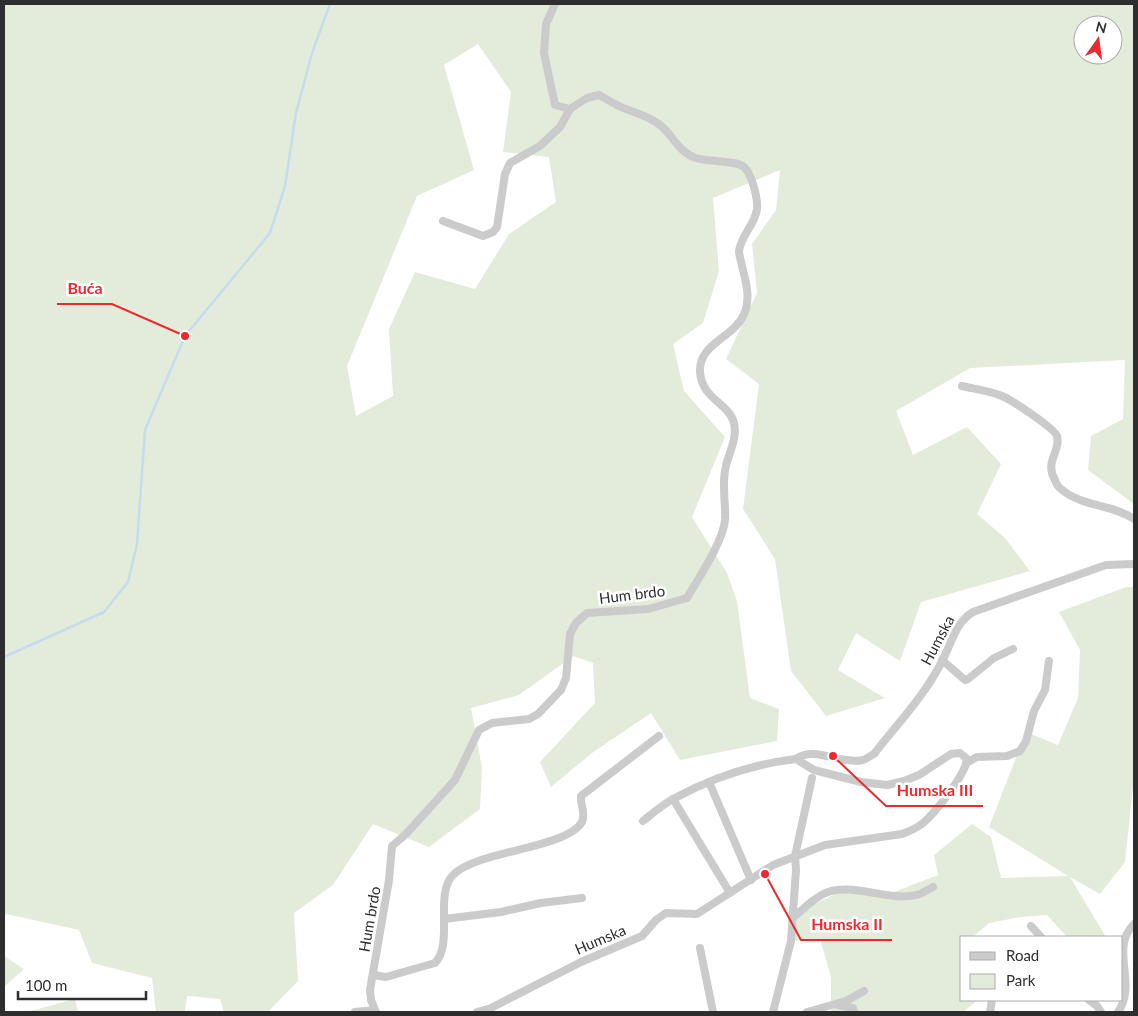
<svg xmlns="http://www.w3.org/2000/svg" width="1138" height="1016" font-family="Lato,sans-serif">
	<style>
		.green { fill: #e3ecdb; fill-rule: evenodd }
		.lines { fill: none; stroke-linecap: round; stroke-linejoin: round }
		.stream { stroke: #c6dbec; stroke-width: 2.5 }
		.street { stroke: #cbcbcb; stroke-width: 8 }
		.labels { text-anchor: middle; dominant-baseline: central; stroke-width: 5; stroke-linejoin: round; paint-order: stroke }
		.street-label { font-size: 15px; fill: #2e2e2e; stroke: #fff }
		.leader { fill: none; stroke: #ea2a2e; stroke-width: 2 }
		.callout-dot { fill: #ea2a2e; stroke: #fff; stroke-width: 2 }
		.callout-label { font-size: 16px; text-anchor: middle; font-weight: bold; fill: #ea2a2e; stroke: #fff; stroke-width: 5; stroke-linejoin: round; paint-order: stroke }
	</style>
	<rect width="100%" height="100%" fill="#fff"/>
	<!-- green -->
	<g class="green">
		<path d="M4,4H1134V504L1088,470L1091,436L1123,419L1125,360L970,368L896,411L913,455L967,427L1001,464L977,514L1005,538L1030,571L921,602L900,661L856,633L838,670L885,698L826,716L791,671L775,559L743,509L759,384L726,359L757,293L752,244L776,210L780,170L713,198L719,271L703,323L673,344L684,391L725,437L692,517L727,573L737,601L750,698L779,709L777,741L680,760L651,713L592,753L551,787L540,762L595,703L593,663L573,656L519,695L471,708L482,768L480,809L429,847L373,824L333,885L294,913L298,981L268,1012H224L220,999L187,996L185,1012H156L152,978L92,963L79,930L6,914L4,919ZM1083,25H1113V55H1083ZM478,44L511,92L503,152L549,157L556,202L509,234L475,289L415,272L389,329L393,396L356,416L347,366L417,196L474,170L444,65Z"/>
		<path d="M1126,587H1134V777L1125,862L1100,894L1070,877L1106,937H1067L1047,915L1021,917L989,923L973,937H962V1000L977,1001L963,1012H831V977L820,939L791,941L792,930L805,908L845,890L886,895L938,875L934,855L972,824L991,837L1001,878L1068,876L989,827L1026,732L1058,745L1078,698L1080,650L1059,612Z"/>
		<path d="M4,956L24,969L4,987Z"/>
		<path d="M75,999L78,1012H27Z"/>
	</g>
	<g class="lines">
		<!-- stream -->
		<path class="stream" d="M4,657L104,612L128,582L137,544L145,430L185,336L270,233L285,186L296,113L312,53L330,4"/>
		<!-- street -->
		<g class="street">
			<path d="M443,221L483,236L493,232L497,227L505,174L510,163L540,146L560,127L570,109"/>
			<path d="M962,386C975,389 990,391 1002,396C1012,400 1054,428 1057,436C1061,451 1044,462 1055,480C1056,483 1058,487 1061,489C1082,507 1112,504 1134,519"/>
			<path d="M942,660L965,680L968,679L994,658L1013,649"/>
			<path d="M966,763L977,757L1007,756L1020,751L1026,741L1034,711L1045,690L1049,661"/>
			<path d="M709,782L751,880"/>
			<path d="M673,799L730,893"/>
			<path d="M643,821C653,813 663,804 675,798C712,778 753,764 796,759C814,745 841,765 863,760C866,759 870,756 874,754C899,722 929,691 946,653C953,637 958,621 973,612L1106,565L1134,564"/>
			<path d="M793,918C804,908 817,895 831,891C860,884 891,903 920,894C924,892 929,889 933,887"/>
			<path d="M444,919L501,912L541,903L582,898"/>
			<path d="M1031,926L1041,937"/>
			<path d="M700,948L713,1012"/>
			<path d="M373,975L386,977L435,963C454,944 434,894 453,875C478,850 566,849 582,822C586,814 580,804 581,796L659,736"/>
			<path d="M1089,1000L1097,1006L1101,1012"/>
			<path d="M838,1005L853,1008L854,1012"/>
			<path d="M355,1012L374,1010"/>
			<path d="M376,1012L371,1000L370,990L389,880L392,846L405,835L455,780L479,730L492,723L529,719L538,714L561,690L566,678L570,634L576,623L587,613L648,609L687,598C698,579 723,542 725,520C726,504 722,487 725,471C727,455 738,440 734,423C729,403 701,399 700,371C699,343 735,337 744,314C751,298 746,282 742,266C741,261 739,255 739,251C741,235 755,225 757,209C758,199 752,174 744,167C736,160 708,162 696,158C679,153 673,135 660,125C650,117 638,114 626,109C617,106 608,100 599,95L587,98L570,109L555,105L544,53L546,24L555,4"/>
			<path d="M477,1012L491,1008L581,962L642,936L656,920L666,913L697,914L773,865L825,845L902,834C910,831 917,828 923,823C935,813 966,774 967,759L960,753L951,754L919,775L904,781L887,785L861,782L814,770L796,759"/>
			<path d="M773,1012L791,941L796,870L795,856L812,778"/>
			<path d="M807,1012L846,1001L864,991"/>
			<path d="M990,1012L992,1000"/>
			<path d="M1118,1012C1138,983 1109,949 1134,924"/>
		</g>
	</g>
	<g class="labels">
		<!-- street labels -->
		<g class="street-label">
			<text transform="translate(632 594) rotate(-7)">Hum brdo</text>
			<text transform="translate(937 640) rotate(-62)">Humska</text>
			<text transform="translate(369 919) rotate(-80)">Hum brdo</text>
			<text transform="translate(600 939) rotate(-23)">Humska</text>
		</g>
	</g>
	<!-- callouts -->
	<path class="leader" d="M185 336L112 304H57M833 756L886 806H983M765 874L801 940H892"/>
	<g class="callout-dot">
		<circle cx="185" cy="336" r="5"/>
		<circle cx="833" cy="756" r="5"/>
		<circle cx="765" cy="874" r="5"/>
	</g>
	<g class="callout-label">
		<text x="85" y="294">Buća</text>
		<text x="935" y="796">Humska III</text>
		<text x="847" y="930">Humska II</text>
	</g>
	<!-- border -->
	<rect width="1138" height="1016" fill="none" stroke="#2e2e2e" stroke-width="10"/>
	<!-- legend -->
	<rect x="960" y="936" width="162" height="65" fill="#ffffff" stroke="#ababab"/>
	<rect x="970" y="952" width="25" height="8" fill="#cbcbcb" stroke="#ababab"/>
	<text x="1006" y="961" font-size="15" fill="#2e2e2e">Road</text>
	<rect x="970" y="974" width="25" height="15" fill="#e3ecdb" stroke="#ababab"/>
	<text x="1006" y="986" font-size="15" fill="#2e2e2e">Park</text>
	<!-- north arrow -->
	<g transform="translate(1098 40) rotate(14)"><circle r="24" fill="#ffffff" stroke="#ababab"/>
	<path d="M0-4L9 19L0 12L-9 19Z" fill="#ea2a2e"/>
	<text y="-8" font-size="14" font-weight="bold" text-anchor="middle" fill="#2e2e2e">N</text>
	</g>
	<!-- scale -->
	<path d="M18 991v8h128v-8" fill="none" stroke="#2e2e2e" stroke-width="2.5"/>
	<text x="25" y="991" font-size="15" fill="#2e2e2e" stroke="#ffffff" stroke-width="4" paint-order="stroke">100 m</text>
</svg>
